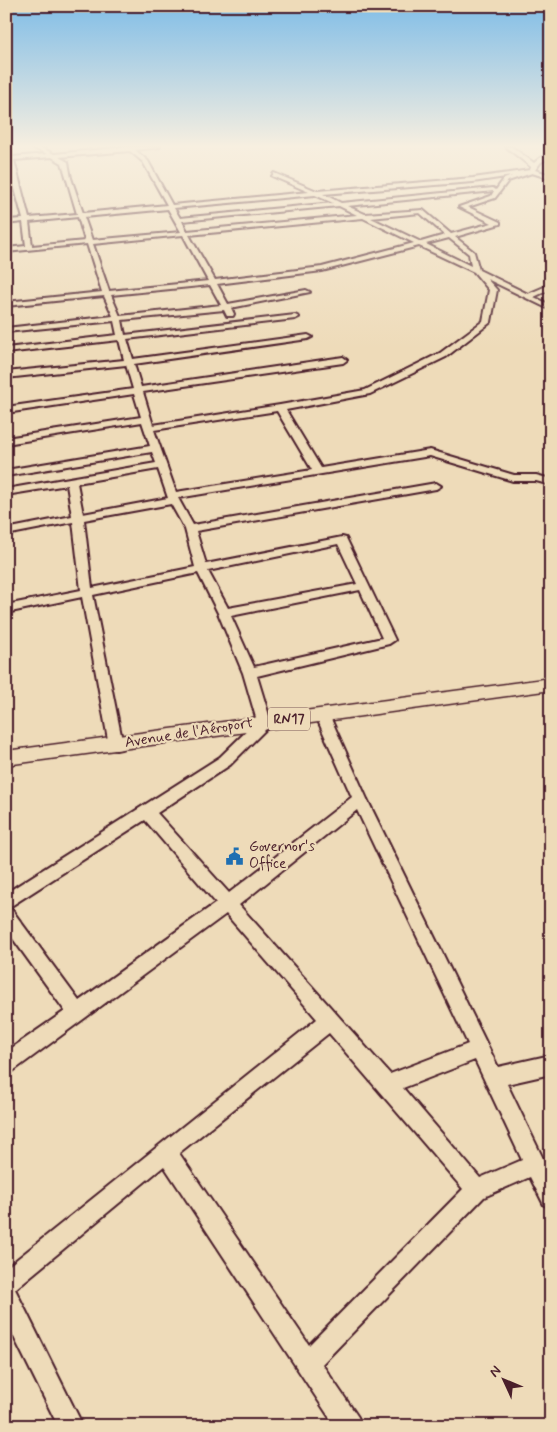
<svg xmlns="http://www.w3.org/2000/svg" width="557" height="1432" font-family="Mynerve,sans-serif">
	<style>
		.lines { fill: none; stroke-linecap: round; stroke-linejoin: round }
		.minor-casing { stroke: #4a1f2b; stroke-width: 4 }
		.major-casing { stroke: #4a1f2b; stroke-width: 3 }
		.minor { fill: #eedbb9; fill-rule: evenodd }
		.major { fill: #eedbb9; fill-rule: evenodd }
		.labels { text-anchor: middle; dominant-baseline: central; stroke-width: 4.5; stroke-linejoin: round; paint-order: stroke }
		.shield { fill: #eedbb9; stroke: #7b5756; stroke-width: 1 }
		.shield-label { font-size: 14px; font-weight: bold; fill: #4a1f2b }
		.street-label { font-size: 15px; fill: #4a1f2b; stroke: #eedbb9 }
		.poi-label { font-size: 15px; fill: #4a1f2b; stroke: #eedbb9; text-anchor: start }
	</style>
	<rect width="100%" height="100%" fill="#eedbb9"/>
	<filter id="ink" filterUnits="userSpaceOnUse"><feTurbulence type="fractalNoise" baseFrequency=".02" numOctaves="2"/><feDisplacementMap in="SourceGraphic" scale="10" xChannelSelector="R" yChannelSelector="G"/><feConvolveMatrix kernelMatrix="1 2 1 2 8 2 1 2 1" color-interpolation-filters="sRGB"/></filter>
	<g filter="url(#ink)">
		<g class="lines">
			<defs>
				<path id="minor" d="M31,147H40L54,154L126,147H160L135,150L148,161L172,205L309,192L272,176L274,173L317,191L473,178L530,170L531,167L506,147H512L534,163L540,158L551,154V158L541,162L535,170L551,175V179L532,173L508,181L495,198L468,207L500,222V224L455,237L474,252L479,270L528,294L551,284V289L534,297L551,305V310L487,279L497,290L491,322L446,357L370,394L286,410L321,468L430,450L514,475H536L551,479V485L536,481H513L430,456L178,498L193,525L436,483L441,486L436,489L196,531L206,564L342,537L346,538L395,640L389,644L257,676L271,722L269,726L230,765L157,813L229,893L352,797L315,714L317,710H327L367,799L498,1067L551,1055V1074L507,1084L551,1175V1208L544,1205L530,1177L484,1197L322,1364L358,1417L361,1426H335L164,1166L15,1289L83,1426H58L6,1321V1268L317,1019L226,914L13,1071L6,1073V1052L65,1011L6,929V893L220,757L257,721L243,673L218,613L198,573L93,595L123,745L121,749L116,750L111,749L109,745L82,597L6,613V605L81,590L73,522L6,535V529L72,516L67,485L6,495V489L156,463L152,452L6,476V470L150,446L142,422L6,444V438L141,417L134,394L6,413V407L133,389L126,365L6,378V372L124,360L119,340L6,353V348L117,335L114,321L6,332V328L113,316L104,296L6,306V302L102,292L87,244L6,252V248L26,246L23,222L6,224V220L23,219L6,155L12,157L47,154ZM130,151L143,162L167,205L83,213L71,178L68,162L59,157ZM52,157L62,163L77,214L29,218L14,160ZM512,176L504,179L496,190L493,188L341,203L323,194L473,182ZM494,191L491,196L459,207L492,223L451,234L423,210L365,214L347,206ZM315,195L333,203L180,218L174,208ZM339,206L357,215L187,231L182,221ZM168,209L181,232L92,240L84,217ZM420,213L445,235L421,242L371,218ZM78,217L85,241L32,246L29,222ZM363,218L414,243L322,267L215,280L189,235ZM183,235L208,281L109,291L93,244ZM449,238L469,254L471,266L426,244ZM419,246L474,272L489,290L483,321L440,353L365,390L280,405L153,425L143,392L343,363L347,360L343,357L141,387L134,364L308,339L312,337L308,335L133,359L127,339L295,319L299,317L295,315L125,335L122,320L224,310L227,316H233L234,314L231,308L310,292L306,290L228,304L217,284L322,271ZM210,285L221,305L120,316L111,295ZM277,411L312,470L176,492L154,430ZM158,469L168,498L83,514L77,483ZM171,504L185,529L195,567L92,588L84,520ZM338,544L357,584L228,608L208,571ZM360,590L382,638L254,667L231,616ZM357,810L468,1044L390,1074L239,905ZM145,820L216,903L79,1001L12,910L8,908ZM329,1033L463,1189L309,1345L179,1153ZM475,1060L522,1160L480,1178L403,1088Z"/>
				<path id="major" d="M551,678V690L6,765V751Z"/>
			</defs>
			<!-- minor casing -->
			<use href="#minor" class="minor-casing"/>
			<!-- major casing -->
			<use href="#major" class="major-casing"/>
			<!-- minor -->
			<use href="#minor" class="minor"/>
			<!-- major -->
			<use href="#major" class="major"/>
		</g>
	</g>
	<!-- sky -->
	<linearGradient id="sky" x2="0" y2="1"><stop stop-color="#80bde7"/><stop offset="0.42" stop-color="#f7efe0"/><stop offset="1" stop-color="#f7efe0" stop-opacity="0"/></linearGradient>
	<rect width="557" height="348" fill="url(#sky)"/>
	<!-- icons -->
	<defs>
		<symbol id="civic-bare" viewBox="-9 -9 18 18"><path d="M-.6-6.5H3V-4.5H.6V-3L4-1V1h2V6H-6V1h2V-1L-.6-3ZM-1.2 2.5V6h2.4V2.5Z" fill="#1f6fb2" stroke="#eedbb9" stroke-width="2.5" paint-order="stroke"/></symbol>
	</defs>
	<g fill-rule="evenodd">
		<use href="#civic-bare" x="222" y="844" width="25" height="25"/>
	</g>
	<g class="labels">
		<!-- shield labels -->
		<rect class="shield" x="268" y="707.5" width="42" height="23" rx="4"/>
		<g class="shield-label">
			<text x="289" y="719">RN17</text>
		</g>
		<!-- street labels -->
		<g class="street-label">
			<text transform="translate(189 733) rotate(-9)">Avenue de l'Aéroport</text>
		</g>
		<!-- poi labels -->
		<g class="poi-label">
			<text x="249" y="847">Governor's<tspan x="249" dy="17">Office</tspan></text>
		</g>
	</g>
	<!-- margin -->
	<rect width="557" height="1432" fill="none" stroke="#eedbb9" stroke-width="25"/>
	<rect x="12" y="12" width="532" height="1407" fill="none" stroke="#4a1f2b" stroke-width="2" filter="url(#ink)"/>
	<!-- north arrow -->
	<g transform="translate(504 1380) rotate(314)" stroke="#eedbb9" stroke-width="4" paint-order="stroke">
	<path d="M0-4L9 19L0 12L-9 19Z" fill="#4a1f2b"/>
	<text y="-8" font-size="14" font-weight="bold" text-anchor="middle" fill="#4a1f2b">N</text>
	</g>
</svg>
